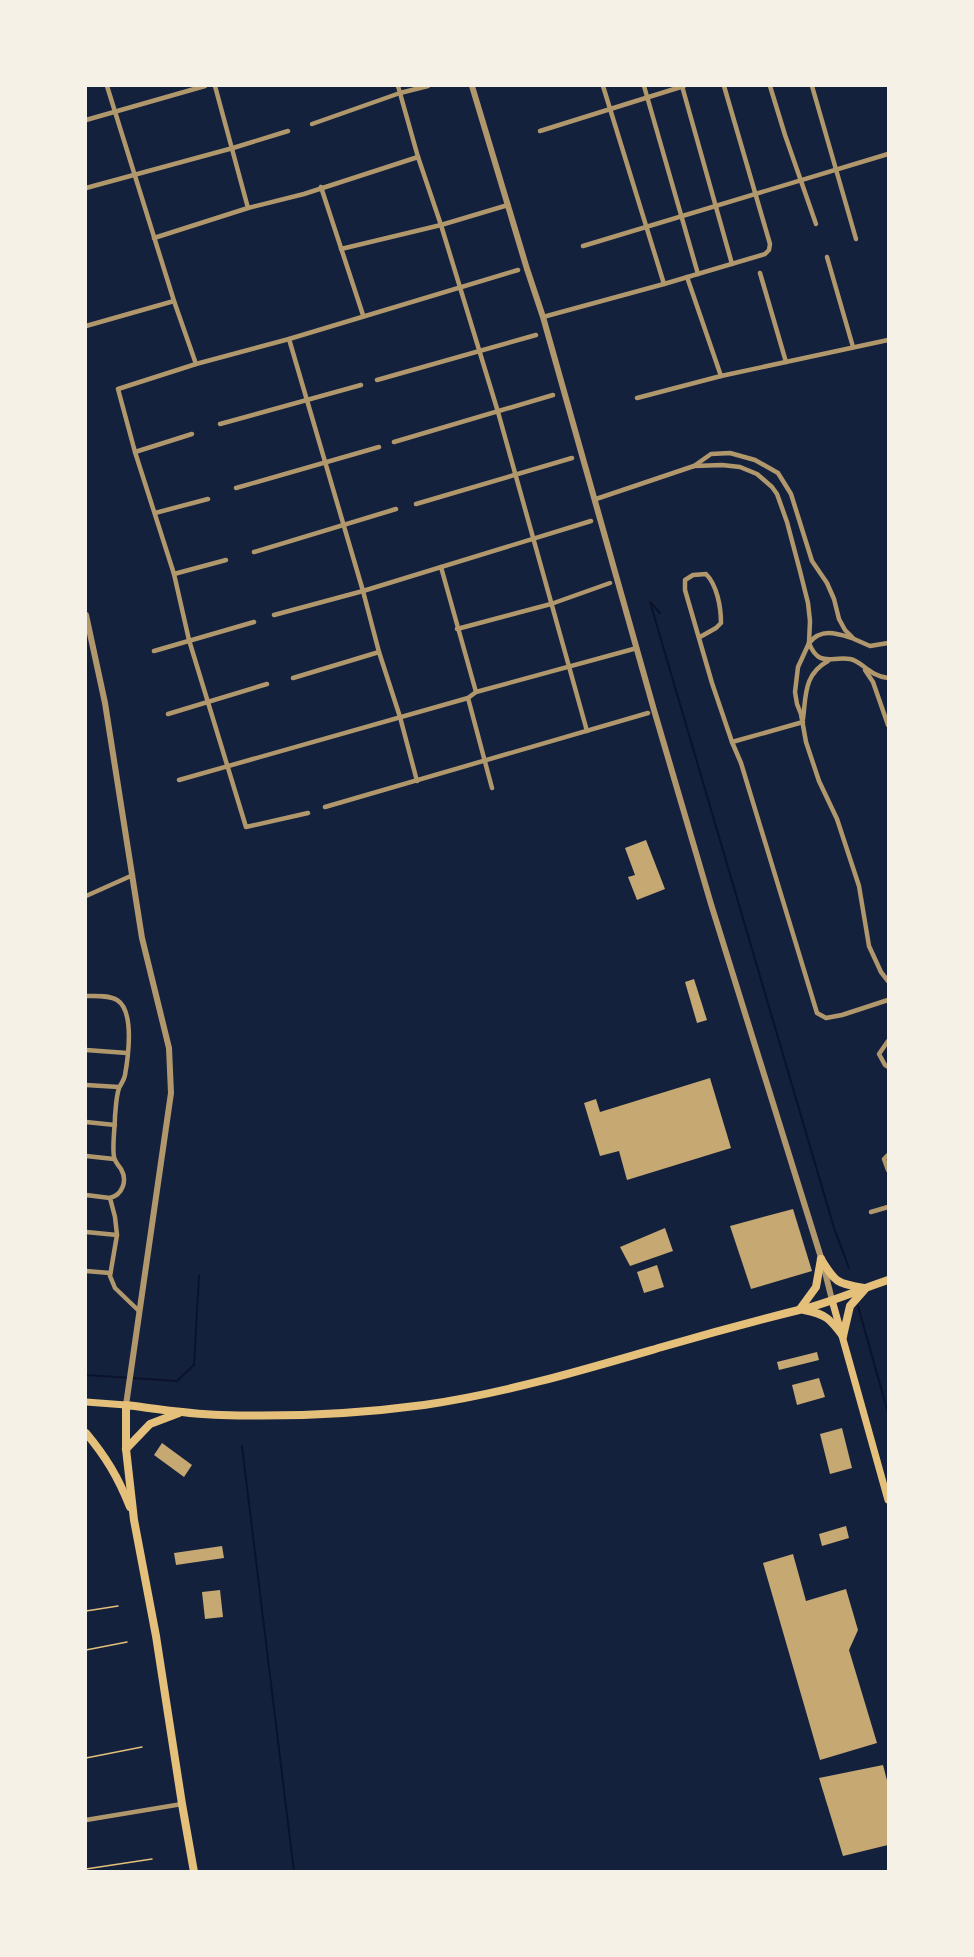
<svg xmlns="http://www.w3.org/2000/svg" width="974" height="1957" font-family="'DM Sans',sans-serif">
	<style>
		.lines { fill: none; stroke-linecap: round; stroke-linejoin: round }
		.stream { stroke: #0b132b; stroke-width: 2 }
		.building { fill: #c6a872 }
		.path { stroke: #e5c07b; stroke-width: 1.5 }
		.minor { stroke: #b1986c; stroke-width: 4.5 }
		.tertiary { stroke: #b1986c; stroke-width: 6 }
		.secondary { stroke: #e5c07b; stroke-width: 7 }
		.primary { stroke: #e5c07b; stroke-width: 8 }
	</style>
	<rect width="100%" height="100%" fill="#14213d"/>
	<g class="lines">
		<!-- stream -->
		<g class="stream">
			<path d="M660,613L650,602L834,1228L849,1268"/>
			<path d="M858,1306L888,1413"/>
			<path d="M86,1375L177,1381L194,1365L199,1276"/>
			<path d="M242,1446L294,1872"/>
		</g>
	</g>
	<!-- building -->
	<g class="building">
		<path d="M646,840L665,889L637,900L628,877L635,875L625,848Z"/>
		<path d="M694,979L707,1020L697,1023L685,982Z"/>
		<path d="M710,1078L731,1148L627,1180L619,1151L600,1156L584,1103L596,1099L600,1112Z"/>
		<path d="M793,1209L812,1271L751,1289L730,1226Z"/>
		<path d="M665,1228L673,1251L630,1266L620,1247Z"/>
		<path d="M657,1265L664,1287L644,1293L637,1272Z"/>
		<path d="M817,1352L819,1360L779,1370L777,1362Z"/>
		<path d="M819,1378L825,1397L797,1405L792,1385Z"/>
		<path d="M842,1428L852,1468L830,1474L820,1434Z"/>
		<path d="M162,1443L192,1465L184,1477L154,1455Z"/>
		<path d="M846,1526L849,1538L822,1546L819,1534Z"/>
		<path d="M222,1546L224,1558L176,1565L174,1553Z"/>
		<path d="M793,1554L806,1601L846,1589L858,1630L849,1650L877,1743L820,1760L763,1563Z"/>
		<path d="M220,1590L223,1617L205,1619L202,1592Z"/>
		<path d="M883,1765L888,1784V1845L843,1856L819,1778Z"/>
	</g>
	<g class="lines">
		<!-- path -->
		<g class="path">
			<path d="M86,1611L118,1606"/>
			<path d="M86,1650L127,1642"/>
			<path d="M86,1758L142,1747"/>
			<path d="M86,1869L152,1859"/>
		</g>
		<!-- minor -->
		<g class="minor">
			<path d="M107,86L174,301L196,364"/>
			<path d="M215,86L248,208"/>
			<path d="M398,86L418,157L441,225L498,412L587,731"/>
			<path d="M603,86L664,284"/>
			<path d="M644,86L698,274"/>
			<path d="M682,86L732,264"/>
			<path d="M770,86L785,135L816,224"/>
			<path d="M812,86L856,239"/>
			<path d="M86,120L205,86"/>
			<path d="M312,124L400,93L428,86"/>
			<path d="M540,131L684,86"/>
			<path d="M321,187L363,315"/>
			<path d="M86,188L233,148L288,131"/>
			<path d="M154,238L248,208L304,194L418,157"/>
			<path d="M583,246L888,154"/>
			<path d="M341,249L441,225L508,205"/>
			<path d="M827,257L853,347"/>
			<path d="M760,273L786,362"/>
			<path d="M687,277L721,376"/>
			<path d="M543,317L664,284L765,254L769,250L770,244L724,86"/>
			<path d="M86,326L174,301"/>
			<path d="M289,339L363,591L379,652L400,717L417,781"/>
			<path d="M377,380L536,335"/>
			<path d="M637,398L721,376L888,340"/>
			<path d="M220,424L361,385"/>
			<path d="M394,442L553,395"/>
			<path d="M135,452L192,434"/>
			<path d="M694,466L711,454L730,453L755,460L778,473L791,494L812,561L827,583L834,599L839,619L845,630L854,639L870,646L888,643"/>
			<path d="M236,488L379,447"/>
			<path d="M596,499L694,466L722,465L740,467L757,474L772,487L777,494L787,522L800,571L808,603L810,621L809,643L798,667L795,692L797,704L801,714L806,742L819,781L837,819L859,886L869,946L881,972L888,981"/>
			<path d="M416,504L572,458"/>
			<path d="M155,513L208,499"/>
			<path d="M254,552L396,509"/>
			<path d="M441,567L476,692"/>
			<path d="M174,574L226,560"/>
			<path d="M274,615L363,591L591,521"/>
			<path d="M457,629L551,604L610,583"/>
			<path d="M700,637L716,628L721,623C721,607 717,585 706,574L693,575L685,580V590L712,683L732,742"/>
			<path d="M809,643C819,668 831,656 850,659C862,661 869,676 888,678"/>
			<path d="M809,643C821,628 836,633 852,638"/>
			<path d="M154,651L254,622"/>
			<path d="M865,670L873,682L888,725"/>
			<path d="M293,678L379,652"/>
			<path d="M468,698L492,788"/>
			<path d="M168,714L267,684"/>
			<path d="M803,719C806,695 804,674 828,661"/>
			<path d="M803,722L732,742L741,763L817,1013L826,1018L842,1015L888,1000"/>
			<path d="M179,780L468,698L476,692L637,648"/>
			<path d="M325,807L648,713"/>
			<path d="M308,813L246,827L189,640L174,574L135,452L118,389L196,364L289,339L518,270"/>
			<path d="M86,896L133,875"/>
			<path d="M86,996C96,996 108,995 117,1000C135,1011 128,1058 125,1075C124,1080 121,1084 119,1088C116,1097 116,1107 115,1116C115,1127 112,1147 114,1157C115,1162 119,1166 121,1169C128,1181 122,1195 110,1198L115,1217L117,1235L110,1276L115,1288L139,1311"/>
			<path d="M888,1041L879,1054L885,1065L888,1067"/>
			<path d="M86,1050L127,1053"/>
			<path d="M86,1085L119,1087"/>
			<path d="M86,1122L115,1125"/>
			<path d="M888,1155L884,1159L888,1170"/>
			<path d="M86,1156L114,1159"/>
			<path d="M86,1195L110,1198"/>
			<path d="M871,1212L888,1207"/>
			<path d="M86,1232L117,1235"/>
			<path d="M86,1271L110,1273"/>
			<path d="M86,1820L182,1804"/>
		</g>
		<!-- tertiary -->
		<g class="tertiary">
			<path d="M472,86L527,269L543,317L654,710L711,904L823,1264L832,1300"/>
			<path d="M86,615L105,703L142,938L169,1048L171,1093L126,1405"/>
		</g>
		<!-- secondary -->
		<g class="secondary">
			<path d="M832,1300L888,1500"/>
			<path d="M86,1402L126,1405"/>
		</g>
		<!-- primary -->
		<g class="primary">
			<path d="M821,1259C835,1282 837,1284 864,1288"/>
			<path d="M800,1309L816,1287L821,1259"/>
			<path d="M804,1310C826,1314 830,1319 843,1336"/>
			<path d="M843,1336L850,1306L865,1289"/>
			<path d="M86,1433C106,1457 118,1477 130,1507"/>
			<path d="M126,1449L150,1424L179,1413"/>
			<path d="M194,1872L182,1804L156,1636L134,1520L126,1449V1405C158,1409 189,1414 221,1415C288,1417 357,1414 424,1405C506,1393 583,1370 662,1347C710,1333 758,1320 807,1308C834,1301 861,1289 888,1280"/>
		</g>
	</g>
	<!-- border -->
	<rect width="974" height="1957" fill="none" stroke="#f6f1e7" stroke-width="174"/>
</svg>
